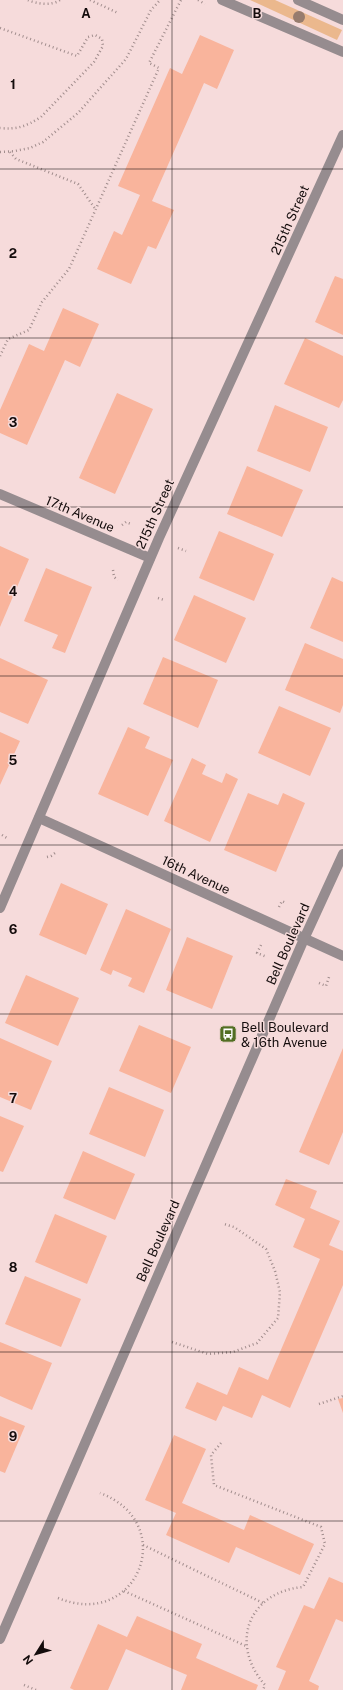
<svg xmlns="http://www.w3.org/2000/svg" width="343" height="1690" font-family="'Public Sans',sans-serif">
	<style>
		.green { fill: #ebb88d }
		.building { fill: #f9b49c }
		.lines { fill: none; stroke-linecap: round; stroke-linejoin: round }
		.path { stroke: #a18d8d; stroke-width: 2.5; stroke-dasharray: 1 3; stroke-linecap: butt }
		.minor { stroke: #968c8f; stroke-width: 10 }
		.tree { fill: #977c6e }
		.grid { fill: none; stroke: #140c0c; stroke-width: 1; stroke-opacity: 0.55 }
		.labels { text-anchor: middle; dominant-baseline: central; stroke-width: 3; stroke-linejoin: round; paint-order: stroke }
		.street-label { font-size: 13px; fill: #140c0c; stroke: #f6dbdb }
		.poi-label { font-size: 13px; fill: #140c0c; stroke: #f6dbdb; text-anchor: start }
		.grid-label { font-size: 13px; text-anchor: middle; font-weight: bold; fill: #140c0c; stroke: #f6dbdb; stroke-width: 3; stroke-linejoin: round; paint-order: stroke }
	</style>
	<rect width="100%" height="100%" fill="#f6dbdb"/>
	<!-- green -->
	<path class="green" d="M250,0H275L342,30L337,40Z"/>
	<!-- building -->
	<g class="building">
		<path d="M200,35L234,50L217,89L204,83L187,122L152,201L174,210L156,249L148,246L131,284L97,269L114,231L122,235L140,195L118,186L170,68L182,74Z"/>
		<path d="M335,276L343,279V335L315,322Z"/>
		<path d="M63,308L99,324L80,367L65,360L27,445L0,433V410L29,344L44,351Z"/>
		<path d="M305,338L343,356V400L339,408L284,384Z"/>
		<path d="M117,393L153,409L115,494L79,478Z"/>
		<path d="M275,405L328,427L310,472L257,451Z"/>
		<path d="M247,466L303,490L282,537L227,514Z"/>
		<path d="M219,531L274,554L254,601L199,578Z"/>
		<path d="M0,546L29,559L0,627Z"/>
		<path d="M46,568L92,587L65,653L52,648L58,635L24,621Z"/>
		<path d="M332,577L343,582V642L310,628Z"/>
		<path d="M194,595L246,618L226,663L174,640Z"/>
		<path d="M305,643L343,659V705L340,713L285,690Z"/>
		<path d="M163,657L218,680L198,728L143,704Z"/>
		<path d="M0,658L48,680L28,724L0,712Z"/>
		<path d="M279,706L331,728L310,776L258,753Z"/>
		<path d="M128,727L150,737L145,748L173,760L148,816L98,794Z"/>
		<path d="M0,732L20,741L0,785Z"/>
		<path d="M192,758L206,765L202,774L222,783L226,773L238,779L210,842L164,821Z"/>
		<path d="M248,793L278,805L283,793L305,803L276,872L224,850Z"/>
		<path d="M61,883L108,904L86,955L39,935Z"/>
		<path d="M126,909L171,929L144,993L128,986L132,978L113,970L111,975L100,970Z"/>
		<path d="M187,937L233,956L212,1009L166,990Z"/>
		<path d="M26,975L79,998L58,1046L5,1023Z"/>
		<path d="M139,1025L191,1047L171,1093L119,1071Z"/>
		<path d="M0,1038L52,1061L31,1110L0,1097Z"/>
		<path d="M343,1048V1132L329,1165L299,1152Z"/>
		<path d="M109,1087L164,1110L145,1157L89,1134Z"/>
		<path d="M0,1116L24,1126L3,1172L0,1171Z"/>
		<path d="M83,1151L135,1174L115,1220L63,1198Z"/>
		<path d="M286,1179L317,1191L310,1208L340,1221L329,1245L343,1251V1285L290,1408L262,1395L252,1418L223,1406L216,1421L185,1408L197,1382L227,1395L239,1367L268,1380L320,1259L293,1247L305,1219L275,1205Z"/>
		<path d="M55,1214L107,1236L87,1284L35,1262Z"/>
		<path d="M25,1276L81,1299L61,1347L5,1324Z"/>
		<path d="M0,1342L52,1363L32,1410L0,1396Z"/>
		<path d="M343,1398V1413L338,1399Z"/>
		<path d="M0,1416L25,1426L5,1473L0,1471Z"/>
		<path d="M174,1435L206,1449L182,1503L244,1530L250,1515L314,1544L300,1575L236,1547L229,1563L166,1535L176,1513L145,1500Z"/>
		<path d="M329,1577L343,1583V1622L336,1619L309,1681L319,1686L318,1690H278L286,1671L276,1667L304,1605L314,1609Z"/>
		<path d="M137,1616L202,1644L196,1658L258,1685L256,1690H181L187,1675L126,1649L108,1690H74L70,1688L98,1624L127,1637Z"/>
	</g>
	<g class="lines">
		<!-- path -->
		<g class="path">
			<path d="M28,0C37,4 52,6 60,0"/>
			<path d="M90,0L118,13"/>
			<path d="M198,0L205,4"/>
			<path d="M0,28L77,56L88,37L95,35L102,39L103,46L94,62L41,117C27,126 16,130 0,128"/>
			<path d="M0,152L15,151L30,148L43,142L78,113L126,59L151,10L160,0"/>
			<path d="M10,152L16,159L78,184L96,210"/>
			<path d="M0,356L8,339L29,330L42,302L69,269L159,68L149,63L181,0"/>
			<path d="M122,525L126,522L131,524"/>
			<path d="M178,548L186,551"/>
			<path d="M113,570L114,577L118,580"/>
			<path d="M158,598L164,600"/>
			<path d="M2,835L7,838"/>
			<path d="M47,857L51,856L55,853"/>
			<path d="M279,907L282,901L286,903"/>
			<path d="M261,945L257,953L267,957"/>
			<path d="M319,983L326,986L329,977"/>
			<path d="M172,1342L208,1354L233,1352L257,1343L278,1318L280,1292L275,1271L266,1249L234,1227L224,1224"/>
			<path d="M319,1404L343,1396"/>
			<path d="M221,1443L211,1455L214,1485L321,1527L325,1544L303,1587C248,1592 229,1644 265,1685L263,1690"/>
			<path d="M143,1545L263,1603"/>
			<path d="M124,1591L246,1646"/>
			<path d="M58,1598C138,1631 180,1523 100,1493"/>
			<path d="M24,1685L36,1690"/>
		</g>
		<!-- minor -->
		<g class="minor">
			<path d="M222,0L343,52"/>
			<path d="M298,0L343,20"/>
			<path d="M0,494L150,558"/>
			<path d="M39,818L343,956"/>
			<path d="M0,908L159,538L343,135"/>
			<path d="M0,1639L304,939L343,854"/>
		</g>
	</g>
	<!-- trees -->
	<circle class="tree" cx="299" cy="17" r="6"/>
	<!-- grid -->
	<path class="grid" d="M172,0V1690M0,169H343M0,338H343M0,507H343M0,676H343M0,845H343M0,1014H343M0,1183H343M0,1352H343M0,1521H343"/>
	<!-- icons -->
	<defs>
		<symbol id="bus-square" viewBox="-11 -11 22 22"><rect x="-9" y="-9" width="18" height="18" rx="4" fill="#516e22" stroke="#f6dbdb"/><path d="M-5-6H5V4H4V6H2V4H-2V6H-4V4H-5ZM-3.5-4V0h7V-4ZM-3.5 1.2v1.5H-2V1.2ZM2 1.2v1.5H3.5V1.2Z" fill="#fff"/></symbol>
	</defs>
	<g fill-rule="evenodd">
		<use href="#bus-square" x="218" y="1024" width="20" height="20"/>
	</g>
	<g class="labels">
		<!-- street labels -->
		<g class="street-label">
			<text transform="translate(290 220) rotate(-66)">215th Street</text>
			<text transform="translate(80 514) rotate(23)">17th Avenue</text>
			<text transform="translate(155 514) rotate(-66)">215th Street</text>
			<text transform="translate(196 875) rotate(25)">16th Avenue</text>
			<text transform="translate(288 944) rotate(-66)">Bell Boulevard</text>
			<text transform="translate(158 1241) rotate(-66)">Bell Boulevard</text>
		</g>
		<!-- poi labels -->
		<g class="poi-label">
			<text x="241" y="1027">Bell Boulevard<tspan x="241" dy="15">&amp; 16th Avenue</tspan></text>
		</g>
	</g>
	<g class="grid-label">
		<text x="86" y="18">A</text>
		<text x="257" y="18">B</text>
		<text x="13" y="89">1</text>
		<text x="13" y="258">2</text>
		<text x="13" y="427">3</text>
		<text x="13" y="596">4</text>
		<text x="13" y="765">5</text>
		<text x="13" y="934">6</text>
		<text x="13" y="1103">7</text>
		<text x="13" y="1272">8</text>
		<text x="13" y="1441">9</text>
	</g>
	<!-- north arrow -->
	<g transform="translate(36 1654) rotate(233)" stroke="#f6dbdb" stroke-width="3" paint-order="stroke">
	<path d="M0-3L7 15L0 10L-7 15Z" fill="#140c0c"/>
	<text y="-6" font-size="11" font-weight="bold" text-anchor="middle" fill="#140c0c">N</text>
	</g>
</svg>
